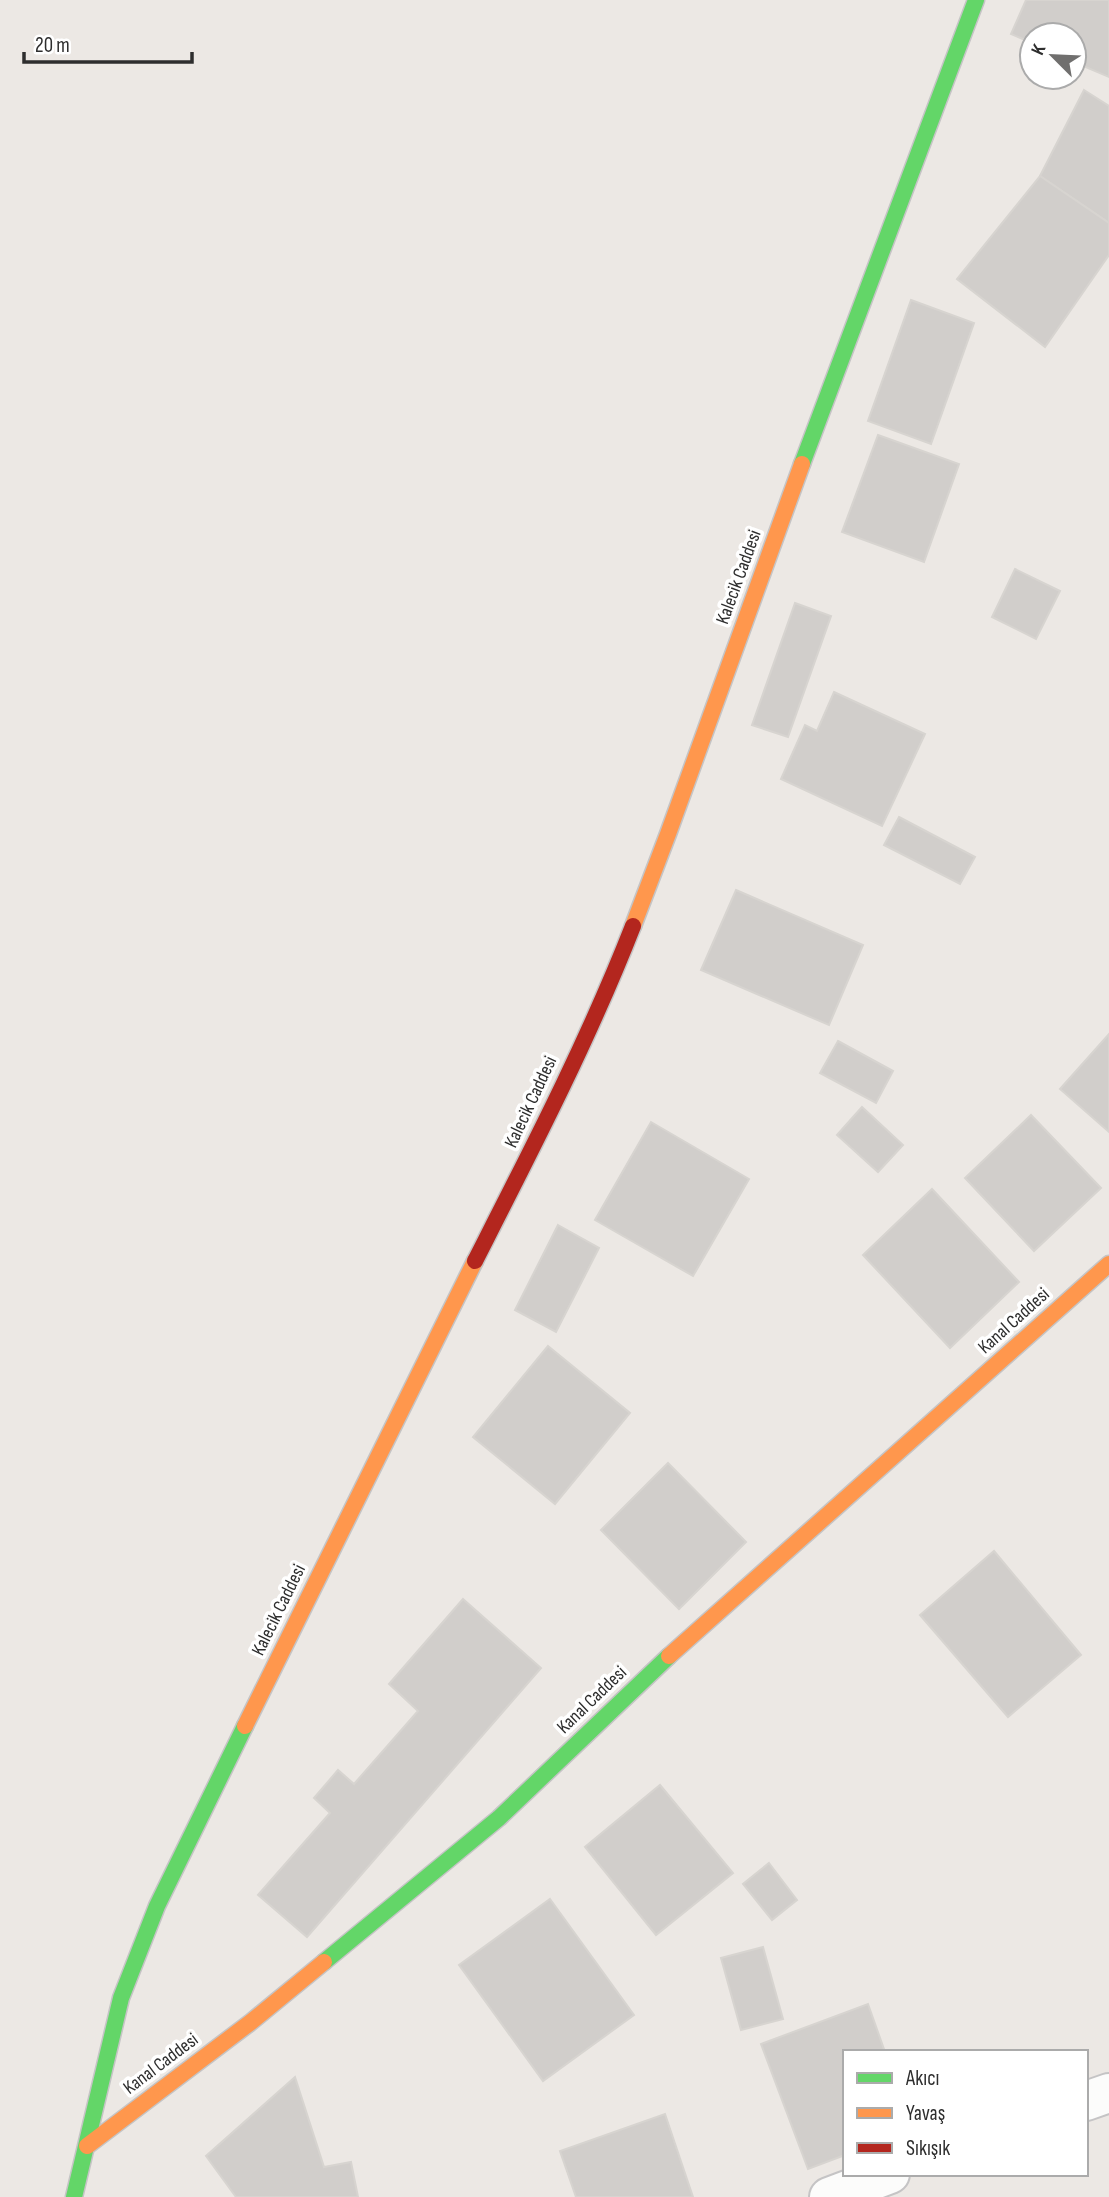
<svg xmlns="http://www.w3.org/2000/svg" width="1109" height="2197" font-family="'Sofia Sans Condensed',sans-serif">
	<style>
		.building { fill: #d1cecb; stroke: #d7d4d0; stroke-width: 2 }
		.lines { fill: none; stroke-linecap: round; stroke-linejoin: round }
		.street-casing { stroke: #c5c4c5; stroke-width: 42 }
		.fast-casing { stroke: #c5c4c5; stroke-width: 19 }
		.slow-casing { stroke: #c5c4c5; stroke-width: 19 }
		.jam-casing { stroke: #c5c4c5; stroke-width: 19 }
		.street { stroke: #fcfcfb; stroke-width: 38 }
		.fast { stroke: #63d668; stroke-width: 16 }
		.slow { stroke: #ff974d; stroke-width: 16 }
		.jam { stroke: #b3261e; stroke-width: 16 }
		.labels { text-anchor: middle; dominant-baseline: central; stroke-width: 7; stroke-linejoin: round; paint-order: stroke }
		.street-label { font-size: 19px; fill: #2e2e2e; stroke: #fff }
	</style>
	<rect width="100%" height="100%" fill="#ece8e4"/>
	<!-- building -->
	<g class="building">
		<path d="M1026,0H1109V77L1074,62V35H1032V43L1011,34Z"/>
		<path d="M1084,90L1109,106V223L1040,176Z"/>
		<path d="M1040,176L1109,223V255L1045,347L957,279Z"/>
		<path d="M911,300L974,323L931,444L868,421Z"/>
		<path d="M878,435L959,464L924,562L842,532Z"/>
		<path d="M1015,569L1060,591L1036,639L992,617Z"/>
		<path d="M795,603L831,616L788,737L752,725Z"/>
		<path d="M834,692L925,734L882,826L781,779L805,725L817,731Z"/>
		<path d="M899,817L975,857L960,884L884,845Z"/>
		<path d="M736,890L863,945L829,1025L701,970Z"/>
		<path d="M1109,1034V1132L1060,1089Z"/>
		<path d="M838,1041L893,1071L876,1103L820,1073Z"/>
		<path d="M862,1107L903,1145L878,1172L837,1135Z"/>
		<path d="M1031,1115L1101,1188L1034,1251L965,1178Z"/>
		<path d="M651,1122L749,1179L693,1276L595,1220Z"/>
		<path d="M932,1189L1019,1282L950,1348L863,1255Z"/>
		<path d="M558,1225L599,1248L556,1332L515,1310Z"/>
		<path d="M548,1346L630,1413L555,1504L473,1437Z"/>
		<path d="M668,1463L746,1542L679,1609L601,1530Z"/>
		<path d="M994,1551L1081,1655L1008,1717L920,1615Z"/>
		<path d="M463,1599L541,1668L307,1937L258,1895L330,1813L314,1798L338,1770L354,1784L418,1711L389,1684Z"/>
		<path d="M660,1785L733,1873L656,1935L585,1847Z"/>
		<path d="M769,1863L797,1900L772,1920L743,1884Z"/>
		<path d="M550,1899L634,2015L543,2081L459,1965Z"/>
		<path d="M763,1947L783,2019L741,2030L721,1958Z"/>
		<path d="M868,2004L885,2052H845V2155L808,2169L761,2044Z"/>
		<path d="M295,2077L324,2167L351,2162L358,2197H236L206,2156Z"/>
		<path d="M665,2114L693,2197H576L560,2151Z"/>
	</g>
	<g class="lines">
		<defs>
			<g id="street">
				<path d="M1086,2101L1109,2093"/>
				<path d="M829,2197L890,2174"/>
			</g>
			<g id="fast">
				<path d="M802,464L976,0"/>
				<path d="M324,1962L499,1818L669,1656"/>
				<path d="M74,2197L121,1998L157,1906L245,1726"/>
			</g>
			<g id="slow">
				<path d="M633,926L668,834L802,464"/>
				<path d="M669,1656L1109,1264"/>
				<path d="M245,1726L475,1261"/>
				<path d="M87,2146L251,2022L324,1962"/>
			</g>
			<path id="jam" d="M475,1261C531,1151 588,1041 633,926"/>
		</defs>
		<!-- street casing -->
		<use href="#street" class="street-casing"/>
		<!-- fast casing -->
		<use href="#fast" class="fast-casing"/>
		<!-- slow casing -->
		<use href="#slow" class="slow-casing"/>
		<!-- jam casing -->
		<use href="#jam" class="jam-casing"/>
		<!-- street -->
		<use href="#street" class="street"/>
		<!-- fast -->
		<use href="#fast" class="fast"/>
		<!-- slow -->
		<use href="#slow" class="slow"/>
		<!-- jam -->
		<use href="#jam" class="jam"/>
	</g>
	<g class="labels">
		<!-- street labels -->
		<g class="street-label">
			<text transform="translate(739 577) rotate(-70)">Kalecik Caddesi</text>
			<text transform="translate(531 1102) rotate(-65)">Kalecik Caddesi</text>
			<text transform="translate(1014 1321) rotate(-42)">Kanal Caddesi</text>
			<text transform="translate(279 1610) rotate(-64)">Kalecik Caddesi</text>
			<text transform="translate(592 1700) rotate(-44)">Kanal Caddesi</text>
			<text transform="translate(161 2064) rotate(-37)">Kanal Caddesi</text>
		</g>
	</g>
	<!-- legend -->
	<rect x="843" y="2050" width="245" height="126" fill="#ffffff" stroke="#ababab" stroke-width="2"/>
	<rect x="857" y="2073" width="35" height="10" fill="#63d668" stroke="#ababab" stroke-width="2"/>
	<text x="906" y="2085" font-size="21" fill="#2e2e2e">Akıcı</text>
	<rect x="857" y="2108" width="35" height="10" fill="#ff974d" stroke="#ababab" stroke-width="2"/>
	<text x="906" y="2120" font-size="21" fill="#2e2e2e">Yavaş</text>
	<rect x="857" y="2143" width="35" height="10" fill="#b3261e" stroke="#ababab" stroke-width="2"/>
	<text x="906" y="2155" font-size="21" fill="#2e2e2e">Sıkışık</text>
	<!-- north arrow -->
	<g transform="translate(1053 56) rotate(294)"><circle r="33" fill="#ffffff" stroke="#ababab" stroke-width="2"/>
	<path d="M0-5L12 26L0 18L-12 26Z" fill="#706f6e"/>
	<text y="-10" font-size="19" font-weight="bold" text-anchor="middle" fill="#2e2e2e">K</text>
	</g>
	<!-- scale -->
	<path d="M24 52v10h168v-10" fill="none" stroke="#2e2e2e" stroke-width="3.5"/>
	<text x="35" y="52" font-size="21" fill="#2e2e2e" stroke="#ffffff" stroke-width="5" paint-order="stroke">20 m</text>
</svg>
